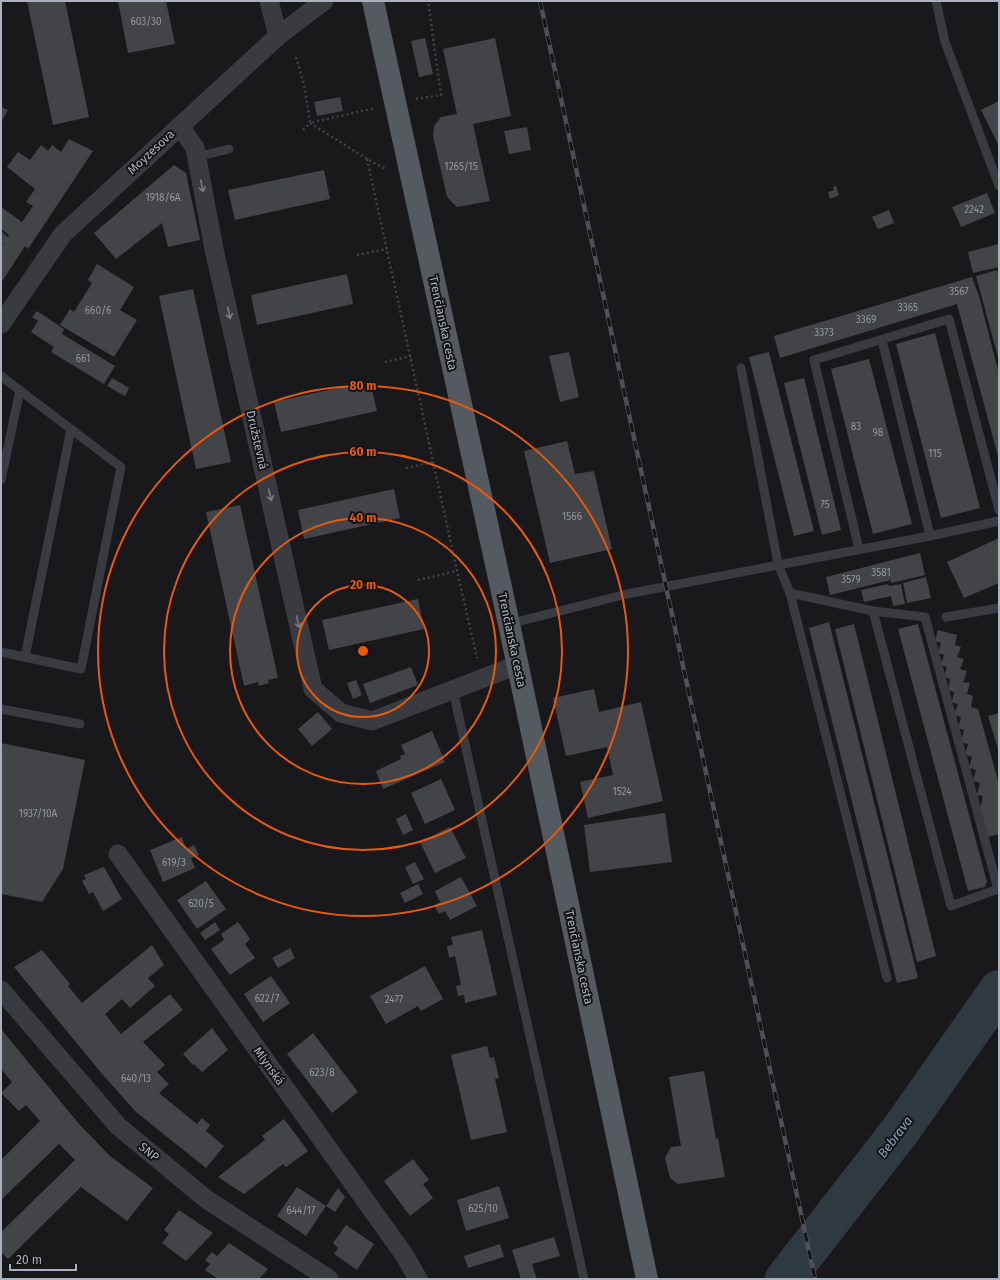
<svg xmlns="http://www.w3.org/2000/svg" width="1000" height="1280" font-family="'Fira Sans',sans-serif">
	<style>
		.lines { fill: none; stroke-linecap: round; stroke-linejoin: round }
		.river { stroke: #2e3a40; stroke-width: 40 }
		.building { fill: #434448 }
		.path { stroke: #404348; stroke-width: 2.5; stroke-dasharray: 2 3; stroke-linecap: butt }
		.lane { stroke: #3a3b41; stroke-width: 9 }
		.street { stroke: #3a3b41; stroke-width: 19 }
		.primary { stroke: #555960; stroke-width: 22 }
		.rail-casing { stroke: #4d5056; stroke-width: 4.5 }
		.rail { stroke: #141416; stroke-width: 3; stroke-dasharray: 9; stroke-linecap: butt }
		.oneway { stroke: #787c85 }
		.ring { fill: none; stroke: #e8590c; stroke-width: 2 }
		.labels { text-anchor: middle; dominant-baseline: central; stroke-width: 4; stroke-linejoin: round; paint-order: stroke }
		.number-label { font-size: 10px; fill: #91969f }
		.street-label { font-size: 12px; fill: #abb1bc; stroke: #141416 }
		.water-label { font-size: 13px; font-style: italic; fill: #80a3b8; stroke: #141416 }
		.centre { fill: #e8590c; stroke: #141416; stroke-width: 2 }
		.ring-label { font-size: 12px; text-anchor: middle; font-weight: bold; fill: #e8590c; stroke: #141416; stroke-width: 4; stroke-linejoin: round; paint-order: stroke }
	</style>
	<rect width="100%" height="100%" fill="#19191b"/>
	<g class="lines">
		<!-- river -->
		<path class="river" d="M785,1279L900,1131L999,990"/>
	</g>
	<!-- building -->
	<g class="building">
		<path d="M27,1H65L89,117L53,125Z"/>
		<path d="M118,1H166L175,44L128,53Z"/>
		<path d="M425,38L433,74L419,77L411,41Z"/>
		<path d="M495,38L511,116L473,124L490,201L457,207L447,197L433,136L434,126L441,117L457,114L443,49Z"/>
		<path d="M340,97L343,111L317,116L314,102Z"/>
		<path d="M999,101V146L981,110Z"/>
		<path d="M1,107L8,110L1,122Z"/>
		<path d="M527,127L531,150L509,154L504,131Z"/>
		<path d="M69,139L93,151L28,249L25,246L1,283V247L3,244L1,242V233L2,232L8,237L9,235L1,229V207L22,222L33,206L26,202L35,189L7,167L18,152L30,160L41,145L48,151L52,145L61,152Z"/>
		<path d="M174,165L186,173L200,240L168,247L162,223L116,259L94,233Z"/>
		<path d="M324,170L330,199L235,220L228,190Z"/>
		<path d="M836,186L839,195L830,199L828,192L834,190L833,187Z"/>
		<path d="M987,193L995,213L961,227L952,207Z"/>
		<path d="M889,210L894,223L878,229L872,217Z"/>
		<path d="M999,244V267L973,273L968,252Z"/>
		<path d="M97,264L134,287L120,310L137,320L114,357L60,325L70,309L74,312L92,283L88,280Z"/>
		<path d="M997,270L999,278V361L976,276Z"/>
		<path d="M347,274L353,304L257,325L251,295Z"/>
		<path d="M972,277L979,296L999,374V460L957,304L780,358L774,336Z"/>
		<path d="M193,289L231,462L196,469L159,296Z"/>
		<path d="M37,311L64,329L62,334L115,366L104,384L51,352L54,347L31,332L38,321L32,317Z"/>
		<path d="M935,333L980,508L941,518L896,344Z"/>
		<path d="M569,352L579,397L560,402L549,356Z"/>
		<path d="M769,352L814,531L794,536L749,357Z"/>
		<path d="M869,359L912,524L873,534L831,369Z"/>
		<path d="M112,378L129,388L125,396L107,386Z"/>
		<path d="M804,378L841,530L822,535L784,383Z"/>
		<path d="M370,381L377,411L281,432L274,402Z"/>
		<path d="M567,441L575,474L594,471L612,549L550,563L524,451Z"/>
		<path d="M394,489L400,518L304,539L298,510Z"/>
		<path d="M240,505L278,678L268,680L269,683L259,686L258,682L244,686L206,512Z"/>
		<path d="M999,538V583L964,598L947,562Z"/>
		<path d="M920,553L925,575L891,583V580L830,595L826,577Z"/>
		<path d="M926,577L931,598L907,603L903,583Z"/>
		<path d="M888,584L889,586L901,584L905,604L893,606L891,596L864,602L861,590Z"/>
		<path d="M418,599L424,629L329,650L322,620Z"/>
		<path d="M829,622L918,978L897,983L809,628Z"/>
		<path d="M854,624L936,956L917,962L835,629Z"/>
		<path d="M918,624L987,882L985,887L968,891L898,629Z"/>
		<path d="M938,630L957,635L955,645L961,647L957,657L964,659L960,669L967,671L963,682L970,683L967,694L973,696L971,707L978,709L999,784V834L988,837L980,808L983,796L977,795L980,783L973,781L976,770L969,768L972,757L965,755L968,744L961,742L964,730L958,728L961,717L954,715L958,704L952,702L954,692L948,690L950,679L944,677L947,667L941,665L944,655L938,653L941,643L935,641Z"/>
		<path d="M411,667L418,685L370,703L363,684Z"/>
		<path d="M356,680L362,695L353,699L347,683Z"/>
		<path d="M594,689L599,712L641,702L663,801L588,818L580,782L613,775L607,747L566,756L553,698Z"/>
		<path d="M318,712L332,729L312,746L298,729Z"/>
		<path d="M999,713V752L988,716Z"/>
		<path d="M432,731L445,762L383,789L376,771L401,759L400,756L405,754L401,745Z"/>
		<path d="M1,743L85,760L63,869L42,902L1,894Z"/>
		<path d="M441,779L455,810L425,824L411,793Z"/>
		<path d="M665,813L672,862L590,872L584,825Z"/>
		<path d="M406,814L413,830L403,835L396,819Z"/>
		<path d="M450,827L466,858L435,873L420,842Z"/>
		<path d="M182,837L186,849L194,845L199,855L191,858L195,868L163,882L150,850Z"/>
		<path d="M415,862L424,879L413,884L405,867Z"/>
		<path d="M104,867L122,899L103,911L93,892L89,894L82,881L86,879L84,875Z"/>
		<path d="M461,877L477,906L450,920L445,911L439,914L434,905L440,902L435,891Z"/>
		<path d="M206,881L226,909L197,929L177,900Z"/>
		<path d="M418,884L423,894L405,903L400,893Z"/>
		<path d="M215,922L220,930L205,940L200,933Z"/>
		<path d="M238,922L250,939L245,944L255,958L230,975L211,949L224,940L221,934Z"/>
		<path d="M482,930L497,995L465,1003L464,995L458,996L456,986L461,985L455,956L449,958L447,946L453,945L451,937Z"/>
		<path d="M152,945L164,965L148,978L155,986L130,1008L122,999L105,1014L121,1034L170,994L183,1010L143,1042L165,1065L157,1072L169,1084L159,1093L197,1124L202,1118L210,1125L206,1131L224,1146L206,1168L136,1112L103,1075L14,967L42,950L70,984L68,986L82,1003Z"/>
		<path d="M290,948L295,958L278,968L272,958Z"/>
		<path d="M425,966L443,999L421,1011L418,1006L386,1024L370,996Z"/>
		<path d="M271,976L290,1003L263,1022L244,994Z"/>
		<path d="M212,1028L228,1050L202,1072L194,1064L193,1065L183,1054Z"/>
		<path d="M1,1029L79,1124L110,1156L153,1188L127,1221L81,1187L8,1259L1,1252V1232L75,1160L59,1144L1,1200V1156L3,1158L40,1121L26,1105L19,1111L1,1093L12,1082L1,1069Z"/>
		<path d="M313,1033L358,1092L332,1113L287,1054Z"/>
		<path d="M487,1046L490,1058L494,1057L499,1078L495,1079L507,1132L471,1140L451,1055Z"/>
		<path d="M704,1071L716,1139L718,1138L725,1177L678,1184L670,1178L665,1158L671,1147L681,1146L669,1077Z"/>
		<path d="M284,1119L308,1151L286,1167L283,1164L244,1194L218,1177L265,1140L262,1136Z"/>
		<path d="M413,1159L429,1180L423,1184L433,1198L410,1216L384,1181Z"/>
		<path d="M499,1186L509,1218L466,1231L457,1200Z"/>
		<path d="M297,1187L326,1206L306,1236L277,1216Z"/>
		<path d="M338,1188L345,1197L335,1212L326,1206Z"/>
		<path d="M179,1210L213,1233L186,1261L162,1243L169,1234L164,1230Z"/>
		<path d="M346,1225L374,1244L357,1270L334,1254L338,1248L333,1243Z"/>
		<path d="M554,1237L560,1256L532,1264L537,1279H521L512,1250Z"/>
		<path d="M229,1243L268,1269L259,1279H218L205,1270L210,1264L205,1260L212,1252L217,1256Z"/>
		<path d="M500,1244L504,1257L468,1268L464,1256Z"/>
	</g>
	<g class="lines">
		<!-- path -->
		<g class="path">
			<path d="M296,57L304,84L310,123L375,108"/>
			<path d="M416,99L441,95L428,1"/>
			<path d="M303,130L310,123L367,159L386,169"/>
			<path d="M367,159L457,571L477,658"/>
			<path d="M357,255L387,249"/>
			<path d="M385,362L411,356"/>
			<path d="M406,468L433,462"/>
			<path d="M418,580L457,571"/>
		</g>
		<!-- lane -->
		<g class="lane">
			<path d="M936,1L945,42L999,186"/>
			<path d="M196,157L229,149"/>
			<path d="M882,340L930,536"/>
			<path d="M741,368L778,564L790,593L887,978"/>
			<path d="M1,376L121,467L81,669L1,652"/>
			<path d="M1,480L20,390"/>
			<path d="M859,549L814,360L949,319L999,510"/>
			<path d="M790,593L873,611L925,617L998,889L951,906L873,611"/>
			<path d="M946,617L999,608"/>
			<path d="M509,624L627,594L930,536L999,521"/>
			<path d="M25,657L71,429"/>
			<path d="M453,690L584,1279"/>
			<path d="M1,709L80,724"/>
		</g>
		<!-- street -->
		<g class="street">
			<path d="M269,1L278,36"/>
			<path d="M180,126L195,148L214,249L313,689L341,713L372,721L517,665"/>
			<path d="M1,324L63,234L278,36L324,1"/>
			<path d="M118,854L405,1256L418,1279"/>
			<path d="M1,990L118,1126L206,1199L329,1279"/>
		</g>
		<!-- primary -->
		<path class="primary" d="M373,1L509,624L647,1279"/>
		<defs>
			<path id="rail" d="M540,1L815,1279"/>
		</defs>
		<!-- rail casing -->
		<use href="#rail" class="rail-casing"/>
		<!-- rail -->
		<use href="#rail" class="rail"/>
	</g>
	<!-- one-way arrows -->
	<defs><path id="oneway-shaft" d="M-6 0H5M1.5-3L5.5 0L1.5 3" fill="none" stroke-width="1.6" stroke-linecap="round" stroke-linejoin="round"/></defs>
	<g class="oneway">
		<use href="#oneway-shaft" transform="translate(202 186) rotate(79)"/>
		<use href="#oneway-shaft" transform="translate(229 313) rotate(77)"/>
		<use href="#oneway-shaft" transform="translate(270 495) rotate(77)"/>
		<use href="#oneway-shaft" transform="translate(298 622) rotate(77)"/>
	</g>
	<!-- distance rings -->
	<g class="ring">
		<circle cx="363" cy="651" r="66"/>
		<circle cx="363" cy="651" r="133"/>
		<circle cx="363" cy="651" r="199"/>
		<circle cx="363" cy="651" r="265"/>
	</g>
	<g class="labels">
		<!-- number labels -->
		<g class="number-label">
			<text x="146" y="22">603/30</text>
			<text x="461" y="167">1265/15</text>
			<text x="163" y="198">1918/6A</text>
			<text x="974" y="210">2242</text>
			<text x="959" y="292">3567</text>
			<text x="908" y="308">3365</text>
			<text x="98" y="311">660/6</text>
			<text x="866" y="320">3369</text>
			<text x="824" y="333">3373</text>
			<text x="83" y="359">661</text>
			<text x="856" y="427">83</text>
			<text x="878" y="433">98</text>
			<text x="935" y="454">115</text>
			<text x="825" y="505">75</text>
			<text x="572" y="517">1566</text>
			<text x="881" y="573">3581</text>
			<text x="851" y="580">3579</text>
			<text x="622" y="792">1524</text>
			<text x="38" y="814">1937/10A</text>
			<text x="174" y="863">619/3</text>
			<text x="201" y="904">620/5</text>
			<text x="267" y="999">622/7</text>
			<text x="394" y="1000">2477</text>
			<text x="322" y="1073">623/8</text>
			<text x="136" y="1079">640/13</text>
			<text x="483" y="1209">625/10</text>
			<text x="301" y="1211">644/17</text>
		</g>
		<!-- street labels -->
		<g class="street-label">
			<text transform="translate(151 152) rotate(-43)">Moyzesova</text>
			<text transform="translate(443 323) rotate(78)">Trenčianska cesta</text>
			<text transform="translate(257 440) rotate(77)">Družstevná</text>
			<text transform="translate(512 640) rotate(78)">Trenčianska cesta</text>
			<text transform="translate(579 957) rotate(78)">Trenčianska cesta</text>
			<text transform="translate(269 1066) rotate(54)">Mlynská</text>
			<text transform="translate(149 1152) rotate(40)">SNP</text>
		</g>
		<!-- water labels -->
		<g class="water-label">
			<text transform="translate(895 1137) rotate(-53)">Bebrava</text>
		</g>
	</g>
	<circle cx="363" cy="651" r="6" class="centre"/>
	<g class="ring-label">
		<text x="363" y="390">80 m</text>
		<text x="363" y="456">60 m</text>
		<text x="363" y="522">40 m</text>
		<text x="363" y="589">20 m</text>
	</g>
	<!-- border -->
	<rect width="1000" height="1280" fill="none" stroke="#abb1bc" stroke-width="4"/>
	<!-- scale -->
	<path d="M10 1264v6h66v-6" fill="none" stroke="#abb1bc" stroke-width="2"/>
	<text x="16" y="1264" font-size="12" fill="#abb1bc" stroke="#141416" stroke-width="3" paint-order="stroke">20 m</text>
</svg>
